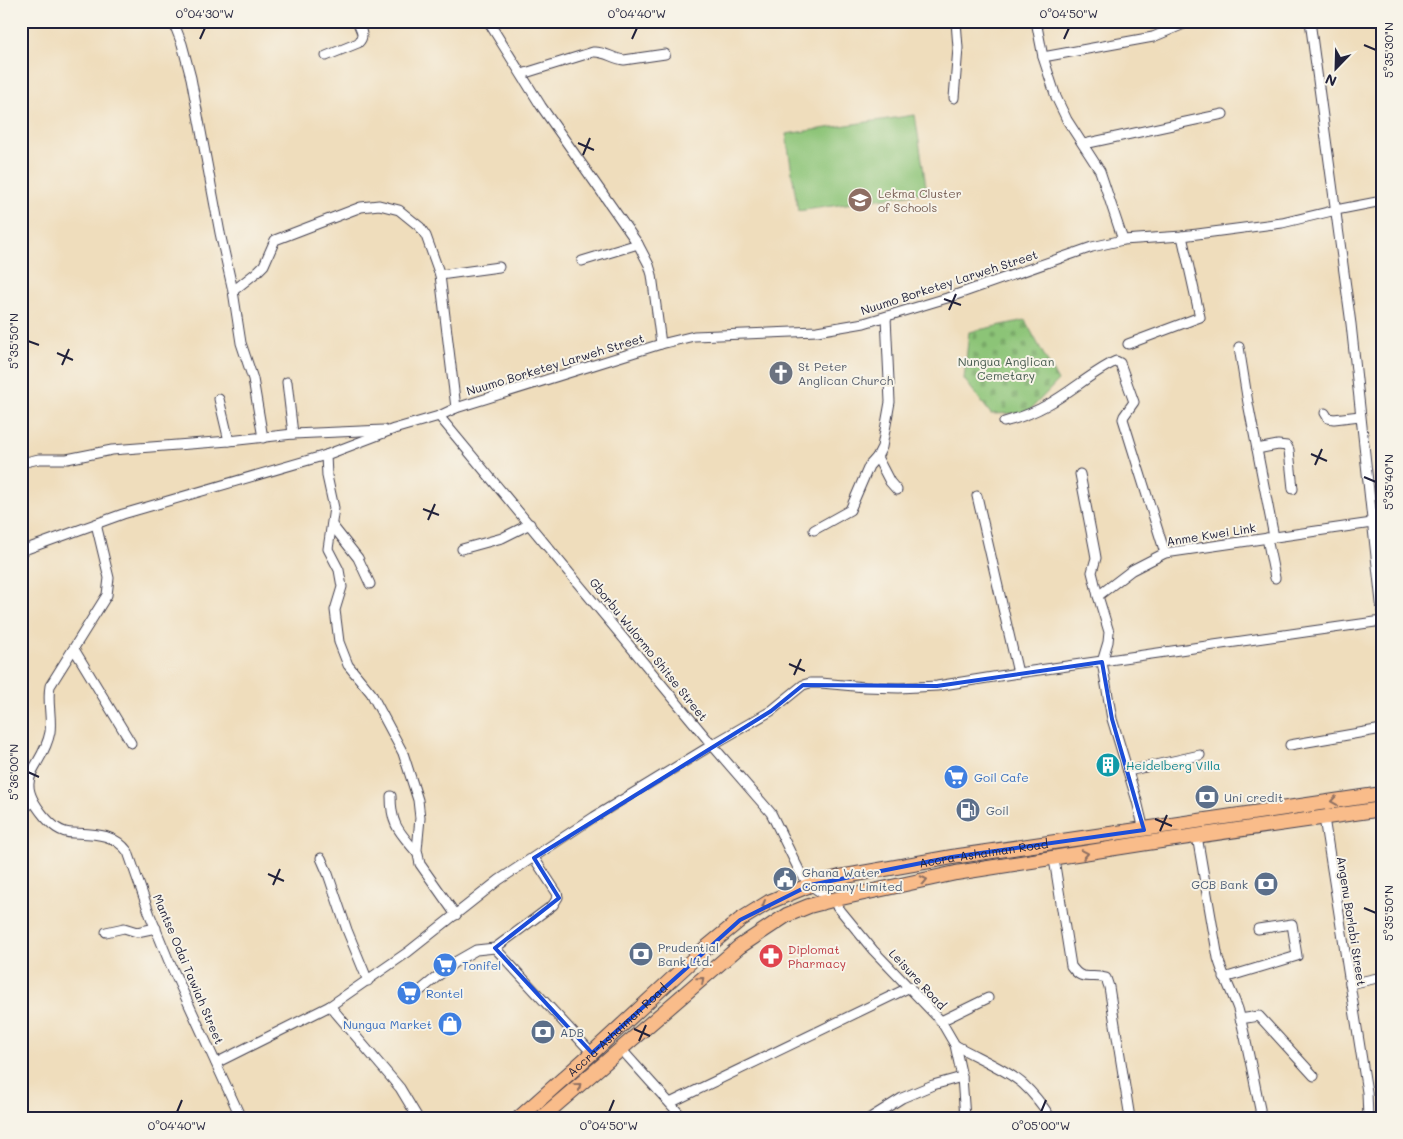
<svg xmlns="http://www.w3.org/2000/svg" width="1403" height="1139" font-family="Mali,sans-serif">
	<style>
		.cemetery { fill: url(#cemetery-stones); stroke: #577359 }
		.park { fill: #8cc477; stroke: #577359 }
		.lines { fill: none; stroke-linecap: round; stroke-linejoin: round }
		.street-casing { stroke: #413e4e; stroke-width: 11 }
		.primary-casing { stroke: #413e4e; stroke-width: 16 }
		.street { stroke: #fff; stroke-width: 9 }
		.primary { stroke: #f9bc8a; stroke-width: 14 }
		.oneway { stroke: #8e6f62 }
		.marked { fill: none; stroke: #1d4ed8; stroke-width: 4; stroke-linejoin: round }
		.ticks { fill: none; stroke: #22223b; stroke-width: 2 }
		.labels { text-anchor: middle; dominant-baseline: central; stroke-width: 4; stroke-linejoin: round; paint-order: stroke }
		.education-label { font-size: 12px; fill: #785e54; stroke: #f7f3e8; text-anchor: start }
		.street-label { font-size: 12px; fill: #22223b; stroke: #f7f3e8 }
		.park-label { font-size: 12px; fill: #475b50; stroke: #f7f3e8 }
		.worship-label { font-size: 12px; fill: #5b616d; stroke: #f7f3e8; text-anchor: start }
		.culture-label { font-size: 12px; fill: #0d838f; stroke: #f7f3e8; text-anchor: start }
		.shop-label { font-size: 12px; fill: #366cbe; stroke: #f7f3e8; text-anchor: start }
		.service-label { font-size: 12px; fill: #4e5e75; stroke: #f7f3e8; text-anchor: start }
		.health-label { font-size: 12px; fill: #be3a42; stroke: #f7f3e8; text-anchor: start }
		.neatline { fill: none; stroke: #22223b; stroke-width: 2 }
		.ticks-label { font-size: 12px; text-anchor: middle; fill: #22223b }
	</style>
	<defs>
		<pattern id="cemetery-stones" width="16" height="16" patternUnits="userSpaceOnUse" patternTransform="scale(1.25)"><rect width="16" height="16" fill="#8cc477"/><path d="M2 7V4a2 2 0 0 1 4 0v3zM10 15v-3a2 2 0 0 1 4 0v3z" fill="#78a868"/></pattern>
	</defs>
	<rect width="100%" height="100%" fill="#f7f3e8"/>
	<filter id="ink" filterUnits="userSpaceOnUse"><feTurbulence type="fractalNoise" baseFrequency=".02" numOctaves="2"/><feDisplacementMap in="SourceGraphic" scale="10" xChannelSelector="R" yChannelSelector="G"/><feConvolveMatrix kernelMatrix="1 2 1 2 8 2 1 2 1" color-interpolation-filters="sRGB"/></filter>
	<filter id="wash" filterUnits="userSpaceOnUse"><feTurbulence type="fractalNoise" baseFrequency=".0096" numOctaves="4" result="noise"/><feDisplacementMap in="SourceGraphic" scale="20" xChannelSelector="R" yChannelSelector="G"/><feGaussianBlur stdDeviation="1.12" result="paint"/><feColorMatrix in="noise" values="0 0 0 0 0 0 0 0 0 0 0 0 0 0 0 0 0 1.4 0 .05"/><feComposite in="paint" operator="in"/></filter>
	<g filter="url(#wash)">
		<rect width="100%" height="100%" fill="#efddbc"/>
		<!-- cemetery -->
		<path class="cemetery" d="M1025,320L1058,381L1027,413L991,414L964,379L969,332Z"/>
		<!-- park -->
		<path class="park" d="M915,115L927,192L798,211L786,134Z"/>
	</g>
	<g filter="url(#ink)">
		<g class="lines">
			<defs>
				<g id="street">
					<path d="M173,21L182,44L191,78L220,233L233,291L241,343L253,379L263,438"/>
					<path d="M488,21L541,106L638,244L649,265L652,275L661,344"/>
					<path d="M1310,21L1351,324L1382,612"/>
					<path d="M1037,26L1043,57L1056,97L1067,120L1100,171L1123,240"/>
					<path d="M326,56L358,43C366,36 360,29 357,21"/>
					<path d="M1043,57L1153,37L1191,21"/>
					<path d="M522,74L593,52C605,51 613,59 624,60L665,54"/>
					<path d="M954,98L958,48L956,21"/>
					<path d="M1084,144L1223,114"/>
					<path d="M582,261L638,244"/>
					<path d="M440,275L499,267"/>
					<path d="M233,291L257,272L264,265L275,240L361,207L379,205L399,210L420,227L426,236L440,275L456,408"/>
					<path d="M1128,344L1200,317L1182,236"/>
					<path d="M1239,347L1248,403L1274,537"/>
					<path d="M287,382L293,434"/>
					<path d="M219,399L229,441"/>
					<path d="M1325,413L1328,418L1334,419L1360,416"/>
					<path d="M439,416L712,745L771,813L800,872L810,885L832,900L873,950L941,1021L955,1045L962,1077L965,1118"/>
					<path d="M1004,422C1019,418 1033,413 1047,405C1071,392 1091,373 1116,361L1120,363L1134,402L1124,416L1123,419L1165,553"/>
					<path d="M1257,449L1278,445L1287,446L1289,450L1293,489"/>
					<path d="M326,455L327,476L334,508L328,549L339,570L342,587L335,610L339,642L348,665L371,693L403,753L418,800L420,818L417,850L420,864L456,915"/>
					<path d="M877,457L890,482L897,490"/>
					<path d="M21,463L39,459H67L112,450L229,441L293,434L384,430"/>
					<path d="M1080,474L1095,552L1096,558L1092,572L1098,596"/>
					<path d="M977,496L1018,673L1382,621"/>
					<path d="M96,524L109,578L107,595L50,686C47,701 52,717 50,732C43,770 10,775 44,816C52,825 60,833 73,833C94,834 114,833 128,852L150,915L168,959L241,1118"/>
					<path d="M332,525L358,558L370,584"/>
					<path d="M814,530L850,510L869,466L877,457L882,447L890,402L886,317"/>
					<path d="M1267,538L1275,578"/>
					<path d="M462,549L502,538L530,524"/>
					<path d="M21,551L123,514L326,455L394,429L439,416L456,408L661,344L694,336L817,331L864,323L947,298L1092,247L1123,240L1182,236L1282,223L1336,210L1382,201"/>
					<path d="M74,649L131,743"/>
					<path d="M1290,745L1382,729"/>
					<path d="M1128,771L1200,755"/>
					<path d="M391,796C391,827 400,832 418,854"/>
					<path d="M21,810L33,802"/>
					<path d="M1324,818L1367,1092L1368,1118"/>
					<path d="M1144,830L1137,801L1112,719L1102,662L1108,642L1109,632L1098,596L1132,570L1165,553L1372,523"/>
					<path d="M1197,836L1218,958C1223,976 1232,992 1238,1009C1247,1042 1253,1076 1260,1109V1118"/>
					<path d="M321,858L328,874L347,930L368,981"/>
					<path d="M1054,859L1071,966C1083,983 1089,973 1106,978L1109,987L1130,1118"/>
					<path d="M106,932L124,928L137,932L156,928"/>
					<path d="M495,948L592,1053"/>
					<path d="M1224,978L1297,956L1292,924L1258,929"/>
					<path d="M1350,984L1382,977"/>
					<path d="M416,994L455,962L476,950L495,948L553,905L558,897L557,893L534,858"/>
					<path d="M330,1006L400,1088L418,1118"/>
					<path d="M1240,1019L1259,1016L1314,1076"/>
					<path d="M941,1021L988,998"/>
					<path d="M955,1045C974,1056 1008,1070 1023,1084C1034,1094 1043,1106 1051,1118"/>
					<path d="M621,1049L683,1118"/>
					<path d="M216,1063L330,1006L408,952L499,880L594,817L712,745L771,711L803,685L810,683H821L865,687L899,688L937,686L1018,673"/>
					<path d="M670,1103L910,987"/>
					<path d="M870,1118L902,1098L933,1085L962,1077"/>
				</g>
				<g id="primary">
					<path id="s1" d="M519,1118L592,1053L701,952L740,920L769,902L810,885L840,877L952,857L1382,794"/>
					<path d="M541,1118L739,947L787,915L809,906L832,900L956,873L1147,843L1382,809"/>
				</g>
			</defs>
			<!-- street casing -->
			<use href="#street" class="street-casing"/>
			<!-- primary casing -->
			<use href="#primary" class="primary-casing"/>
			<!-- street -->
			<use href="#street" class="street"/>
			<!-- primary -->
			<use href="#primary" class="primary"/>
		</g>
		<!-- one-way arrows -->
		<defs><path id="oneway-chevron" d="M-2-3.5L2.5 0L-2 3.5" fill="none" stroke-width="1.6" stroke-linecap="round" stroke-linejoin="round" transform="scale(1.25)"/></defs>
		<g class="oneway">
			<use href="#oneway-chevron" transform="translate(1334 801) rotate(171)"/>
			<use href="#oneway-chevron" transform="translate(1085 854) rotate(-10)"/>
			<use href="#oneway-chevron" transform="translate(924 880) rotate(-12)"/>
			<use href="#oneway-chevron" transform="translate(765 905) rotate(150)"/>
			<use href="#oneway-chevron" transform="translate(701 980) rotate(-41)"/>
			<use href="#oneway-chevron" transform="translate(578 1086) rotate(-40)"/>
		</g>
	</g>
	<!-- marked area -->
	<path class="marked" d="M1102,662L1112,719L1144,830L952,857L810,885L740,920L592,1053L495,948L559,898L534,858L771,711L803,685L937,686Z"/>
	<!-- ticks -->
	<path class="ticks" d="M200,39L205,28M632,39L637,28M1064,39L1069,28M1364,45L1376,50M578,143L594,150M583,155L590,138M944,299L961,305M949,310L956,294M28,341L39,345M57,353L73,360M62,365L69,349M1311,454L1327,461M1315,465L1322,449M1364,477L1376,482M423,509L439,515M428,520L435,504M789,664L805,671M794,675L801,659M28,772L39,777M1155,819L1172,826M1160,831L1167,815M268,874L284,881M273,885L280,869M1364,908L1376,913M634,1029L650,1036M639,1041L646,1025M177,1112L182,1100M609,1112L614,1100M1041,1112L1046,1100"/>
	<!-- icons -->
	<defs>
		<symbol id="school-disc" viewBox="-11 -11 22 22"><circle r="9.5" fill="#8d6e63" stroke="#f7f3e8"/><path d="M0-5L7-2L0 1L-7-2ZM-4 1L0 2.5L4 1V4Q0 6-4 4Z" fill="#fff"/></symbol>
		<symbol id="church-disc" viewBox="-11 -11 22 22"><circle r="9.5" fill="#6b7280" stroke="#f7f3e8"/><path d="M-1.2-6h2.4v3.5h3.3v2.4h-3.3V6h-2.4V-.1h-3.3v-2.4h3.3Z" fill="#fff"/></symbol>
		<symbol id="building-disc" viewBox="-11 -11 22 22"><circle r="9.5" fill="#0f9aa8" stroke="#f7f3e8"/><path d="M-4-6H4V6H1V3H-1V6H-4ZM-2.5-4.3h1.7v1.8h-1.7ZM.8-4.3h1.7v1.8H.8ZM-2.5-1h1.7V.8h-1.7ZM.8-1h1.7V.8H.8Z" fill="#fff"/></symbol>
		<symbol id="supermarket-disc" viewBox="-11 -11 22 22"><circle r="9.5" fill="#3f7fe0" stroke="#f7f3e8"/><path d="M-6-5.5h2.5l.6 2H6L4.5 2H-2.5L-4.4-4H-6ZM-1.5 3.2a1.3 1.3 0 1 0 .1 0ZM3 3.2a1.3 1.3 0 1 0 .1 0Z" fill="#fff"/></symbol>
		<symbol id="bank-disc" viewBox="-11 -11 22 22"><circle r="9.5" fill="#5c6f8a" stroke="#f7f3e8"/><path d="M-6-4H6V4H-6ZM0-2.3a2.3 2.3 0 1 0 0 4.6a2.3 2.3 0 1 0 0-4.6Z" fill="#fff"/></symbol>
		<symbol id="fuel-disc" viewBox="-11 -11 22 22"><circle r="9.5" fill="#5c6f8a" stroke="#f7f3e8"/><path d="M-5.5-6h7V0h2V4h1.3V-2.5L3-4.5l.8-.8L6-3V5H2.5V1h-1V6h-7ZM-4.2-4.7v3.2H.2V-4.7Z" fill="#fff"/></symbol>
		<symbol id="civic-disc" viewBox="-11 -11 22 22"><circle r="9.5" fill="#5c6f8a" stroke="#f7f3e8"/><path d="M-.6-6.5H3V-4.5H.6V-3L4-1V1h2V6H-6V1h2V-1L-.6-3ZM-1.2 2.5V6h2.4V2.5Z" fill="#fff"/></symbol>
		<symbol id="pharmacy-disc" viewBox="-11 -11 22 22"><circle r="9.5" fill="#e0444e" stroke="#f7f3e8"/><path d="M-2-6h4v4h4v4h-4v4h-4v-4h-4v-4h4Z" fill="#fff"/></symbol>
		<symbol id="shop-disc" viewBox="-11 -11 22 22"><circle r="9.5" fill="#3f7fe0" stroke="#f7f3e8"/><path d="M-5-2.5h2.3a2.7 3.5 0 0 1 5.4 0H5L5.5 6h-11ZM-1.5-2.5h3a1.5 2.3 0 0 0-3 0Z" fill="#fff"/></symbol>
	</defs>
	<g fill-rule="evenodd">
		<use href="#school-disc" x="846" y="186" width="28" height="28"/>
		<use href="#church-disc" x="767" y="359" width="28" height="28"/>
		<use href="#building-disc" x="1094" y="751" width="28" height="28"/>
		<use href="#supermarket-disc" x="942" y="763" width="28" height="28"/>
		<use href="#bank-disc" x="1193" y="783" width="28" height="28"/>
		<use href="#fuel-disc" x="954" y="796" width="28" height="28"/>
		<use href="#civic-disc" x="771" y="865" width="28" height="28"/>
		<use href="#bank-disc" x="1252" y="870" width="28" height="28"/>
		<use href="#bank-disc" x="627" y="940" width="28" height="28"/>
		<use href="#pharmacy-disc" x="757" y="942" width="28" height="28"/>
		<use href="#supermarket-disc" x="431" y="951" width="28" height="28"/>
		<use href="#supermarket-disc" x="395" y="979" width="28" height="28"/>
		<use href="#shop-disc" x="436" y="1010" width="28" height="28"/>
		<use href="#bank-disc" x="529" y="1018" width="28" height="28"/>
	</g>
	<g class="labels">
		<!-- education labels -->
		<g class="education-label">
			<text x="878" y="193">Lekma Cluster<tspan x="878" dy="14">of Schools</tspan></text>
		</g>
		<!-- street labels -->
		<g class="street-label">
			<text transform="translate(949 282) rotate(-18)">Nuumo Borketey Larweh Street</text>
			<text transform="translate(555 364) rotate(-17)">Nuumo Borketey Larweh Street</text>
			<text transform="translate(1211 534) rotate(-9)">Anme Kwei Link</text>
			<text transform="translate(649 649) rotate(51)">Gborbu Wulormo Shitse Street</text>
			<text stroke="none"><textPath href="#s1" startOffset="552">Accra-Ashaiman Road</textPath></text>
			<text transform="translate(1352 921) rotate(81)">Angenu Borlabi Street</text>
			<text transform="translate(189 969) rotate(67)">Mantse Odai Tawiah Street</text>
			<text transform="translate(918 979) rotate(47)">Leisure Road</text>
			<text stroke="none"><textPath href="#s1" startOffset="132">Accra-Ashaiman Road</textPath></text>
		</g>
		<!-- park labels -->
		<g class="park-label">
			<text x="1006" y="361">Nungua Anglican<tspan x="1006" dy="14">Cemetary</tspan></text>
		</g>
		<!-- worship labels -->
		<g class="worship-label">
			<text x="798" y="366">St Peter<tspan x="798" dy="14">Anglican Church</tspan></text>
		</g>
		<!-- culture labels -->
		<g class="culture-label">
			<text x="1126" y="765">Heidelberg Villa</text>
		</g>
		<!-- shop labels -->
		<g class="shop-label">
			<text x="974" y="777">Goil Cafe</text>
			<text x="462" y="965">Tonifel</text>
			<text x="426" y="993">Rontel</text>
			<text x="432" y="1024" text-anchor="end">Nungua Market</text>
		</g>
		<!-- service labels -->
		<g class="service-label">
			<text x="1224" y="797">Uni credit</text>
			<text x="986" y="810">Goil</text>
			<text x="802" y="872">Ghana Water<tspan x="802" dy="14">Company Limited</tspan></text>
			<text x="1248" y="884" text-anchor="end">GCB Bank</text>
			<text x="658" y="947">Prudential<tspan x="658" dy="14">Bank Ltd.</tspan></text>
			<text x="560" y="1032">ADB</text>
		</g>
		<!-- health labels -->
		<g class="health-label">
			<text x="788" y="949">Diplomat<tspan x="788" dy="14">Pharmacy</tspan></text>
		</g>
	</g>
	<!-- margin -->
	<rect width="1403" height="1139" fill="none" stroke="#f7f3e8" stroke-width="55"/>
	<!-- north arrow -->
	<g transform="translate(1336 68) rotate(203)" stroke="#f7f3e8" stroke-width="4" paint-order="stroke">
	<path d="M0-4L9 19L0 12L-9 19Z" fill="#22223b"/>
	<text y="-8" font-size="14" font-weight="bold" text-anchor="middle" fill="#22223b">N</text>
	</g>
	<rect x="28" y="28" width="1348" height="1084" class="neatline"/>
	<g class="ticks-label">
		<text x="205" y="18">0°04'30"W</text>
		<text x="637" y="18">0°04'40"W</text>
		<text x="1069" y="18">0°04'50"W</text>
		<text transform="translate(1389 50) rotate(-90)" y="4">5°35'30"N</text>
		<text transform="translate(14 341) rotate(-90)" y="4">5°35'50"N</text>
		<text transform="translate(1389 482) rotate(-90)" y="4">5°35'40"N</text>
		<text transform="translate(14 772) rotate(-90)" y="4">5°36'00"N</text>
		<text transform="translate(1389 913) rotate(-90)" y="4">5°35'50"N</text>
		<text x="177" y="1130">0°04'40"W</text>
		<text x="609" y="1130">0°04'50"W</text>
		<text x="1041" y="1130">0°05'00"W</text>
	</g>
</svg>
